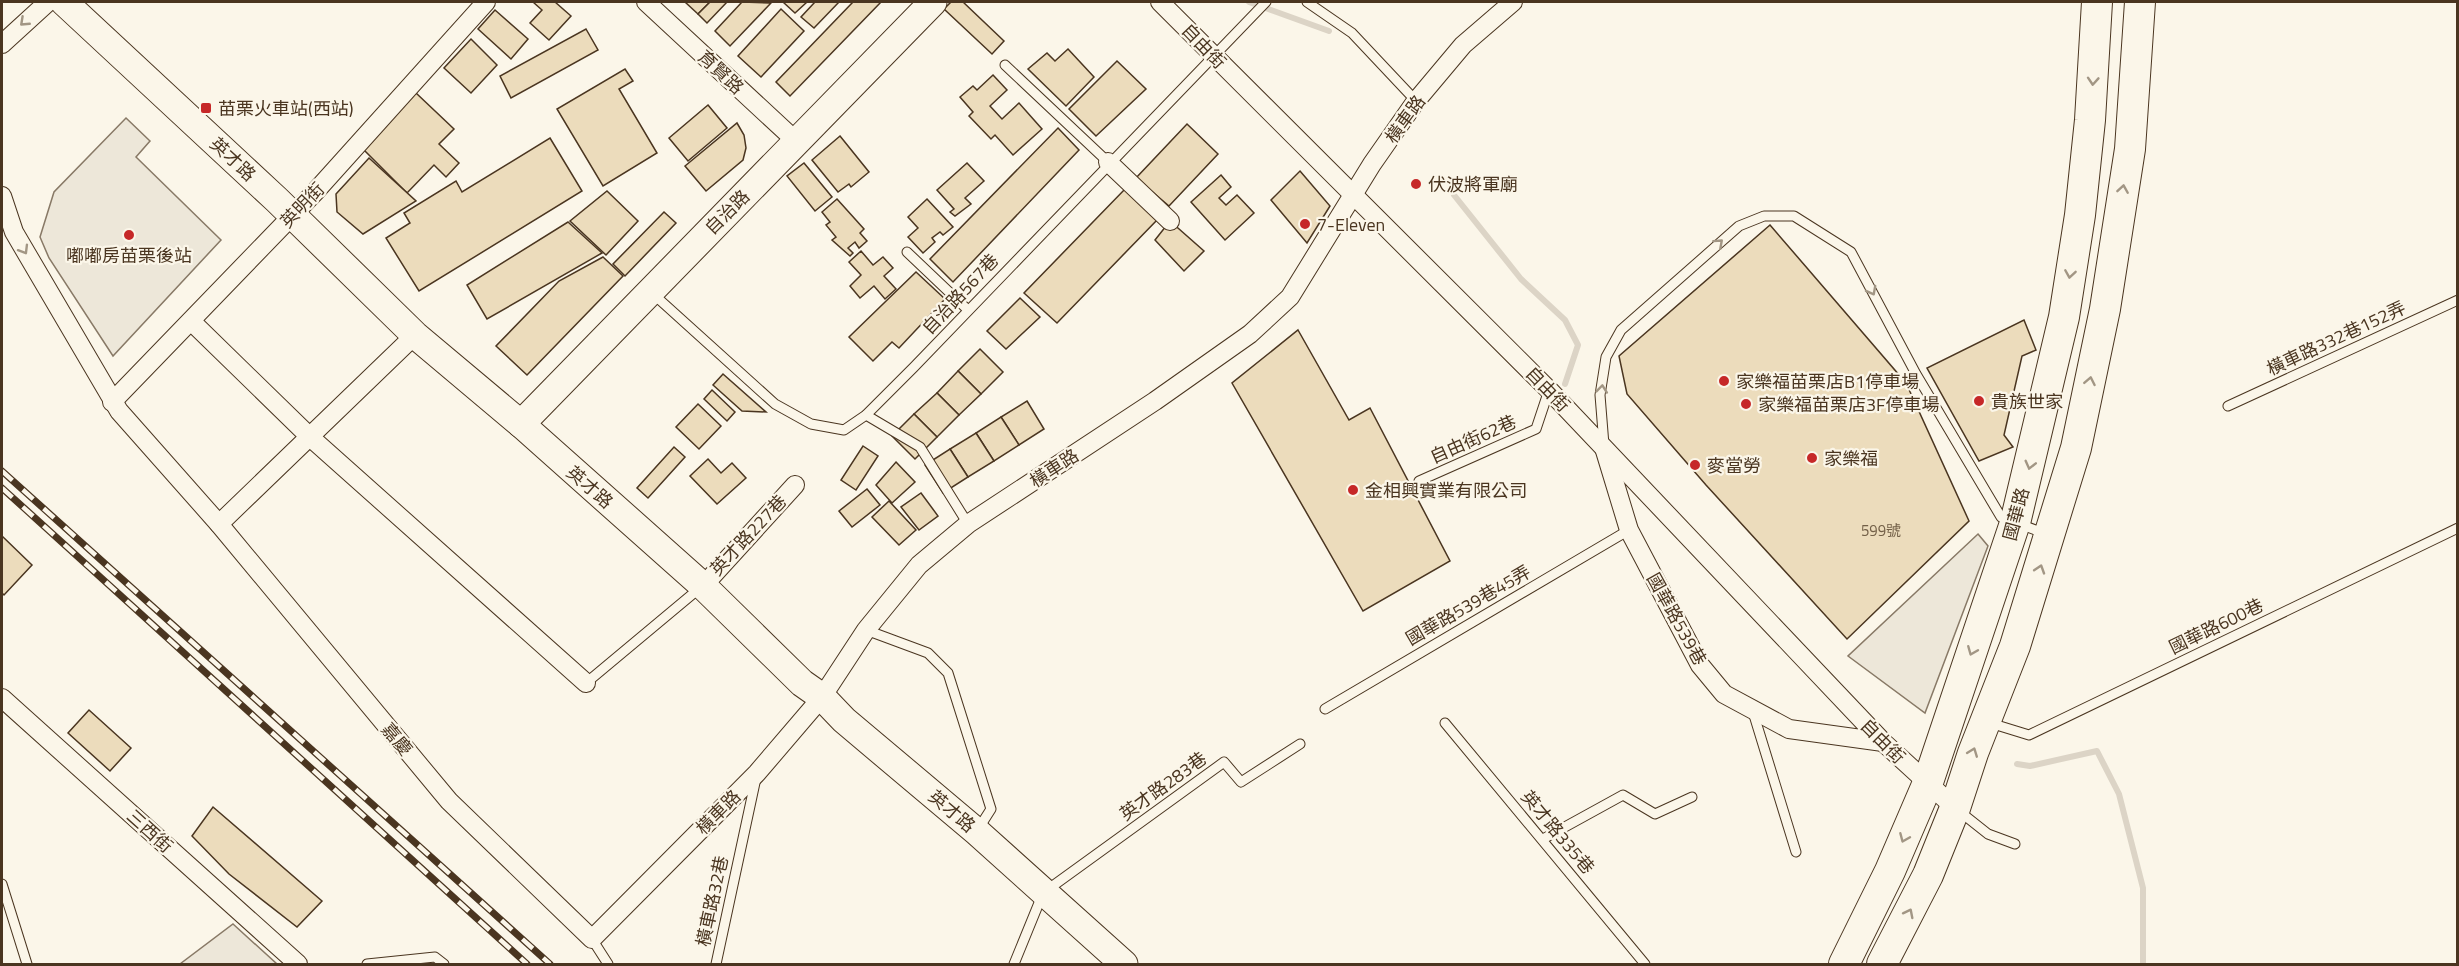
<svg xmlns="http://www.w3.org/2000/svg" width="2459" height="966" font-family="'Titillium Web','Noto Sans TC',sans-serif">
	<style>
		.parking { fill: #ede7d9; stroke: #887966; stroke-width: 1.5 }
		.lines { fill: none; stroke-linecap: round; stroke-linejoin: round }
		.stream { stroke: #dcd4c6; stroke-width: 6 }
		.building { fill: #ecdcbc; stroke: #4a3520; stroke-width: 1.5 }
		.lane-casing { stroke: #4a3520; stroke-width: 11 }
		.street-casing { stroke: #4a3520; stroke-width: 20 }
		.secondary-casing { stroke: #4a3520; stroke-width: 29 }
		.primary-casing { stroke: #4a3520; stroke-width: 32 }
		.lane { stroke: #fbf6e9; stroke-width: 9 }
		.street { stroke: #fbf6e9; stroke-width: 18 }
		.secondary { stroke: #fbf6e9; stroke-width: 27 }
		.primary { stroke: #fbf6e9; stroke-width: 30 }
		.rail-casing { stroke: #4a3520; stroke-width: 7 }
		.rail { stroke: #fbf6e9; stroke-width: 4.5; stroke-dasharray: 14; stroke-linecap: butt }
		.oneway { stroke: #a29684 }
		.poi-dot { fill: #c62828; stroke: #fbf6e9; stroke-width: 2 }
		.labels { text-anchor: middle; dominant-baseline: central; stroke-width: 4.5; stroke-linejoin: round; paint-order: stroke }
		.number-label { font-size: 15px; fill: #725f47 }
		.street-label { font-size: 18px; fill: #4a3520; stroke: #fbf6e9 }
		.poi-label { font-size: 18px; fill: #4a3520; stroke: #fbf6e9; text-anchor: start }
	</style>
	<rect width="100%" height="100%" fill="#fbf6e9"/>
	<!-- parking -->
	<g class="parking">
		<path d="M126,118L150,141L136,157L221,240L113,356L49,258L40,237L54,192Z"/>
		<path d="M1978,534L1988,546L1925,713L1848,656Z"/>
		<path d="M233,924L277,964H180Z"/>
	</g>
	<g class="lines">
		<!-- stream -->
		<g class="stream">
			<path d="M1249,2L1329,31"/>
			<path d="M1454,195L1521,279L1565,320L1578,345L1565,384"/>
			<path d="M2017,764L2030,766L2097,751L2119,794L2143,888V964"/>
		</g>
	</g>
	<!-- building -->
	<g class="building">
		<path d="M533,2H555L571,16L549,40L530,23L542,10Z"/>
		<path d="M685,2H710L698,14Z"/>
		<path d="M710,2H727L707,23L698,14Z"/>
		<path d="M742,2L771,3L730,46L715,31Z"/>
		<path d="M783,2H807L795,13Z"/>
		<path d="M815,2H839L814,28L801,17Z"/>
		<path d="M853,2H881L790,96L776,82Z"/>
		<path d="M951,2H963L1004,41L992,54L944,9Z"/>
		<path d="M781,9L804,31L761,77L738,56Z"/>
		<path d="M495,10L528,39L511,59L478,29Z"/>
		<path d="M586,29L598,50L511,98L500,76Z"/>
		<path d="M471,39L497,65L471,93L444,68Z"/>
		<path d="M1068,49L1094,77L1066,106L1028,69L1047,53L1055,61Z"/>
		<path d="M1117,61L1146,89L1096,136L1069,109Z"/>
		<path d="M625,69L633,81L619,89L657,153L603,186L557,109Z"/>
		<path d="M993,75L1007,90L990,106L1002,119L1019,103L1042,129L1013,155L995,135L991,139L969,116L973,112L960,97L973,86L977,90Z"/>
		<path d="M416,93L454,129L439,144L459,163L446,177L434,165L407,193L362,148Z"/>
		<path d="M708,105L727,128L688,161L669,138Z"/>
		<path d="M737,123L744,135L746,148L743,160L706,191L685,166Z"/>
		<path d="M1187,124L1218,154L1169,206L1136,178Z"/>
		<path d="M1058,128L1079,150L953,282L930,259Z"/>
		<path d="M840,136L869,172L851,187L849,184L838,192L812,160Z"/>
		<path d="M550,138L582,191L419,291L386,238L410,223L404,213L456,181L462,192Z"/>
		<path d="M369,158L416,201L363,234L337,212L336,194Z"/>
		<path d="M804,163L832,197L815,211L787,176Z"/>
		<path d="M967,163L984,181L965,198L971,204L955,216L950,212L954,209L937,190Z"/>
		<path d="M1300,171L1330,206L1307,243L1271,200Z"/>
		<path d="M1221,175L1231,187L1219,198L1226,205L1237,195L1254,213L1225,240L1191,202Z"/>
		<path d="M1125,189L1157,220L1057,323L1024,293Z"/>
		<path d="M607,191L638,221L606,255L570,221Z"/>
		<path d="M837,199L864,229L860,233L867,241L859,248L855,242L848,248L853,253L850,256L832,240L836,237L826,225L830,222L822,212Z"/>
		<path d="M927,199L953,227L943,235L940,232L932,238L935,242L923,253L908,237L918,228L908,217Z"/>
		<path d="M664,212L676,223L625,276L613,264Z"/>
		<path d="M1170,221L1204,251L1184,271L1155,240Z"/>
		<path d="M568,222L602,253L487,319L467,285Z"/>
		<path d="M1770,225L1906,383L1969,521L1847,639L1706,485L1627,394L1619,356Z"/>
		<path d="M861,251L873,265L883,257L893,268L884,276L896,289L885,299L874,286L860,298L850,286L861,275L849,262Z"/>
		<path d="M603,257L623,276L527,375L496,346L559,281Z"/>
		<path d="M916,272L945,299L899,348L892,342L873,361L849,337Z"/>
		<path d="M1020,298L1040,317L1006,349L987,331Z"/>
		<path d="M2024,320L2036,350L2022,356L2004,435L2013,447L1979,461L1927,368Z"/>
		<path d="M1298,330L1349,420L1370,408L1450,561L1363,611L1232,383Z"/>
		<path d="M980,349L1003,372L981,394L958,371Z"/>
		<path d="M958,371L981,394L959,415L937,393Z"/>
		<path d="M723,374L766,412L742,411L713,385Z"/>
		<path d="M712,390L735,412L727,421L704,399Z"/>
		<path d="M937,393L959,415L937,437L914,414Z"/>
		<path d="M1027,401L1044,429L1019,445L1001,417Z"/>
		<path d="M698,404L721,426L699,449L676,427Z"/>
		<path d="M914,414L937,437L915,459L892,436Z"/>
		<path d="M1001,417L1019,445L994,461L976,433Z"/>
		<path d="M976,433L994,461L968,477L950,449Z"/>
		<path d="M863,446L878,456L856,490L841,480Z"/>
		<path d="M674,447L685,457L648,498L637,488Z"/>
		<path d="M950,449L968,477L943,493L925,465Z"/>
		<path d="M708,459L721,473L732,463L746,478L717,504L690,476Z"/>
		<path d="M896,462L915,482L892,503L876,485Z"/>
		<path d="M867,489L880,505L852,527L839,511Z"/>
		<path d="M921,493L938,516L919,530L901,507Z"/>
		<path d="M889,501L916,530L899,545L872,517Z"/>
		<path d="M2,536L32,565L4,595L2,593Z"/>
		<path d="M89,710L131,748L110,771L68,733Z"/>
		<path d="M213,807L322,901L297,927L229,874L192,836Z"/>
	</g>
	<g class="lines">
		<defs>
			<g id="lane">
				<path d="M1307,2L1352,33L1416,101"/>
				<path d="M1005,65L1108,162"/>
				<path d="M907,252L968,310"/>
				<path d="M651,292L775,404L811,424L844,430L866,415L914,367L1266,2"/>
				<path d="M2228,406L2458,300"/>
				<path d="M866,415L920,447L968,524"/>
				<path d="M1604,445L1600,395L1606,357L1621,330L1739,226L1764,216H1794L1851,252L1916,374L2001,517L2046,534"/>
				<path d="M1419,481L1536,429L1549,390"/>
				<path d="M866,630L928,653L948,673L991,809L977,831"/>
				<path d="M586,683L701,587"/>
				<path d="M1325,709L1629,530"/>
				<path d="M1753,712L1796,852"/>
				<path d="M1445,723L1645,964"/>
				<path d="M1990,723L2029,735L2458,528"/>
				<path d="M1959,811L1988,834L2015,844"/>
				<path d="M1543,839L1623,795L1655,814L1692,797"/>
				<path d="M2,884L27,964"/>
				<path d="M592,939L608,964"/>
				<path d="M367,964L435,957L444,964"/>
				<path d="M716,964L756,778"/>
				<path d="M1014,964L1043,893L1224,762L1241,782L1300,744"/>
			</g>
			<g id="street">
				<path d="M646,2L797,142"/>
				<path d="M1160,2L1549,390L1883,742L1955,808"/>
				<path d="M2,44L48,2"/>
				<path d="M1108,162L1170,221"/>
				<path d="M2,196L14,232L119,411L219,524L449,801L592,939L757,773L822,697L866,630L919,565L968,524L1155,401L1250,334L1290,297L1372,164L1416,101L1463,45L1513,2"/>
				<path d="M191,321L310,437L586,683"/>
				<path d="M112,402L315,192L486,2"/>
				<path d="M1605,451L1629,530L1700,665L1724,694L1789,729L1883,742"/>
				<path d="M219,524L415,335"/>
				<path d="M703,586L795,485"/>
				<path d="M2,698L298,964"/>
			</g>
			<g id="secondary">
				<path d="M64,2L277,200L415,335L521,424L703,586L802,683L822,697L844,720L977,832L1124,964"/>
				<path d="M521,424L933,2"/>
			</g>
			<g id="primary">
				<path d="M1844,964L1890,871L1927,785L2015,523L2064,317L2080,215L2090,120L2097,2"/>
				<path d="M1882,964L1928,875L1955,808L1973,753L2015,646L2076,448L2105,309L2130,149L2140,2"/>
			</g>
		</defs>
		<!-- lane casing -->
		<use href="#lane" class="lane-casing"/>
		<!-- street casing -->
		<use href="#street" class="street-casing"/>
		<!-- secondary casing -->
		<use href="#secondary" class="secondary-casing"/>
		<!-- primary casing -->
		<use href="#primary" class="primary-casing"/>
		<!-- lane -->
		<use href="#lane" class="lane"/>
		<!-- street -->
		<use href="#street" class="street"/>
		<!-- secondary -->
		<use href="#secondary" class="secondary"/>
		<!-- primary -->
		<use href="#primary" class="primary"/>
		<defs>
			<g id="rail">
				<path d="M2,471L550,964"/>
				<path d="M2,488L527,964"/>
			</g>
		</defs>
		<!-- rail casing -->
		<use href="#rail" class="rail-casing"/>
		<!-- rail -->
		<use href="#rail" class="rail"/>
	</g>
	<!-- one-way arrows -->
	<defs><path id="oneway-chevron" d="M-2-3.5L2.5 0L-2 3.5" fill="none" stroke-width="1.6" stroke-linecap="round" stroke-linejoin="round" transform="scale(1.5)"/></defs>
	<g class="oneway">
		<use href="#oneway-chevron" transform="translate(24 22) rotate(137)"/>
		<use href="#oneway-chevron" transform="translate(2093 81) rotate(94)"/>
		<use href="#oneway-chevron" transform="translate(2123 189) rotate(-81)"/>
		<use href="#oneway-chevron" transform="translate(1719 243) rotate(-42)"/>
		<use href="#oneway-chevron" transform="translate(24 250) rotate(59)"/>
		<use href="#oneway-chevron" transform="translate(2070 274) rotate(99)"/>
		<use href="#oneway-chevron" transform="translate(1872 291) rotate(62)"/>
		<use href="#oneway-chevron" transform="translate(2090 381) rotate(-79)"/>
		<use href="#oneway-chevron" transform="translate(1602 389) rotate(-84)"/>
		<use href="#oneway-chevron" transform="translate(2030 465) rotate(104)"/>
		<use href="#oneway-chevron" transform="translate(2040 569) rotate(-72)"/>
		<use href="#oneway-chevron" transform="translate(1972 651) rotate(112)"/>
		<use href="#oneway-chevron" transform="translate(1973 752) rotate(-69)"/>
		<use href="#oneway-chevron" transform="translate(1904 838) rotate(113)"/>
		<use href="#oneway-chevron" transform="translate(1909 913) rotate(-63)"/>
	</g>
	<!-- markers -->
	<g class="poi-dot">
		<rect x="200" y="102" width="12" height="12" rx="3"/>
		<circle cx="1416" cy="184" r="6"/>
		<circle cx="1305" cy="224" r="6"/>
		<circle cx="129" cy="235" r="6"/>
		<circle cx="1724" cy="381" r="6"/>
		<circle cx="1979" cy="401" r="6"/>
		<circle cx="1746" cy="404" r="6"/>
		<circle cx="1812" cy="458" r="6"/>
		<circle cx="1695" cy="465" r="6"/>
		<circle cx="1353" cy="490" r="6"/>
	</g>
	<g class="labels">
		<!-- number labels -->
		<g class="number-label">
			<text x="1881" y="530">599號</text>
		</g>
		<!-- street labels -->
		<g class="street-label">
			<text transform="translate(1204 46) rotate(46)">自由街</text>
			<text transform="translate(721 72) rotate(43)">育賢路</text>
			<text transform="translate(1405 119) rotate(-54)">橫車路</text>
			<text transform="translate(233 159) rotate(43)">英才路</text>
			<text transform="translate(302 205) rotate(-46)">英明街</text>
			<text transform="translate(727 212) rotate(-45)">自治路</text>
			<text transform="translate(960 294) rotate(-47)">自治路567巷</text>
			<text transform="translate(2336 338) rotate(-25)">橫車路332巷152弄</text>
			<text transform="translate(1548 389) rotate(46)">自由街</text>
			<text transform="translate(1473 439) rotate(-24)">自由街62巷</text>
			<text transform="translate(1054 468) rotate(-33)">橫車路</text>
			<text transform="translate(590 487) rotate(41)">英才路</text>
			<text transform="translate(2016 514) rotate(-75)">國華路</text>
			<text transform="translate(748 535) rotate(-47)">英才路227巷</text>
			<text transform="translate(1468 605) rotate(-30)">國華路539巷45弄</text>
			<text transform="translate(1677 619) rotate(61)">國華路539巷</text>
			<text transform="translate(2216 626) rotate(-26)">國華路600巷</text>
			<text transform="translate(397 739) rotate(50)">嘉慶</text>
			<text transform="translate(1883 741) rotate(45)">自由街</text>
			<text transform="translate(1163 786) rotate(-36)">英才路283巷</text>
			<text transform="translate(952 811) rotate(40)">英才路</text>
			<text transform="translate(718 812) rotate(-45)">橫車路</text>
			<text transform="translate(150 831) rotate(42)">三西街</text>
			<text transform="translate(1558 832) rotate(50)">英才路335巷</text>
			<text transform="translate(712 901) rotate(-78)">橫車路32巷</text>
		</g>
		<!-- poi labels -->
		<g class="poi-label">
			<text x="218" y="108">苗栗火車站(西站)</text>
			<text x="1428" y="184">伏波將軍廟</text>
			<text x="1317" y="224">7-Eleven</text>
			<text x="129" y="255" text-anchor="middle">嘟嘟房苗栗後站</text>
			<text x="1736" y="381">家樂福苗栗店B1停車場</text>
			<text x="1991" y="401">貴族世家</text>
			<text x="1758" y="404">家樂福苗栗店3F停車場</text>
			<text x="1824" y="458">家樂福</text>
			<text x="1707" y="465">麥當勞</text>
			<text x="1365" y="490">金相興實業有限公司</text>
		</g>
	</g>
	<!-- border -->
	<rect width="2459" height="966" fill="none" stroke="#4a3520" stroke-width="6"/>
</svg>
